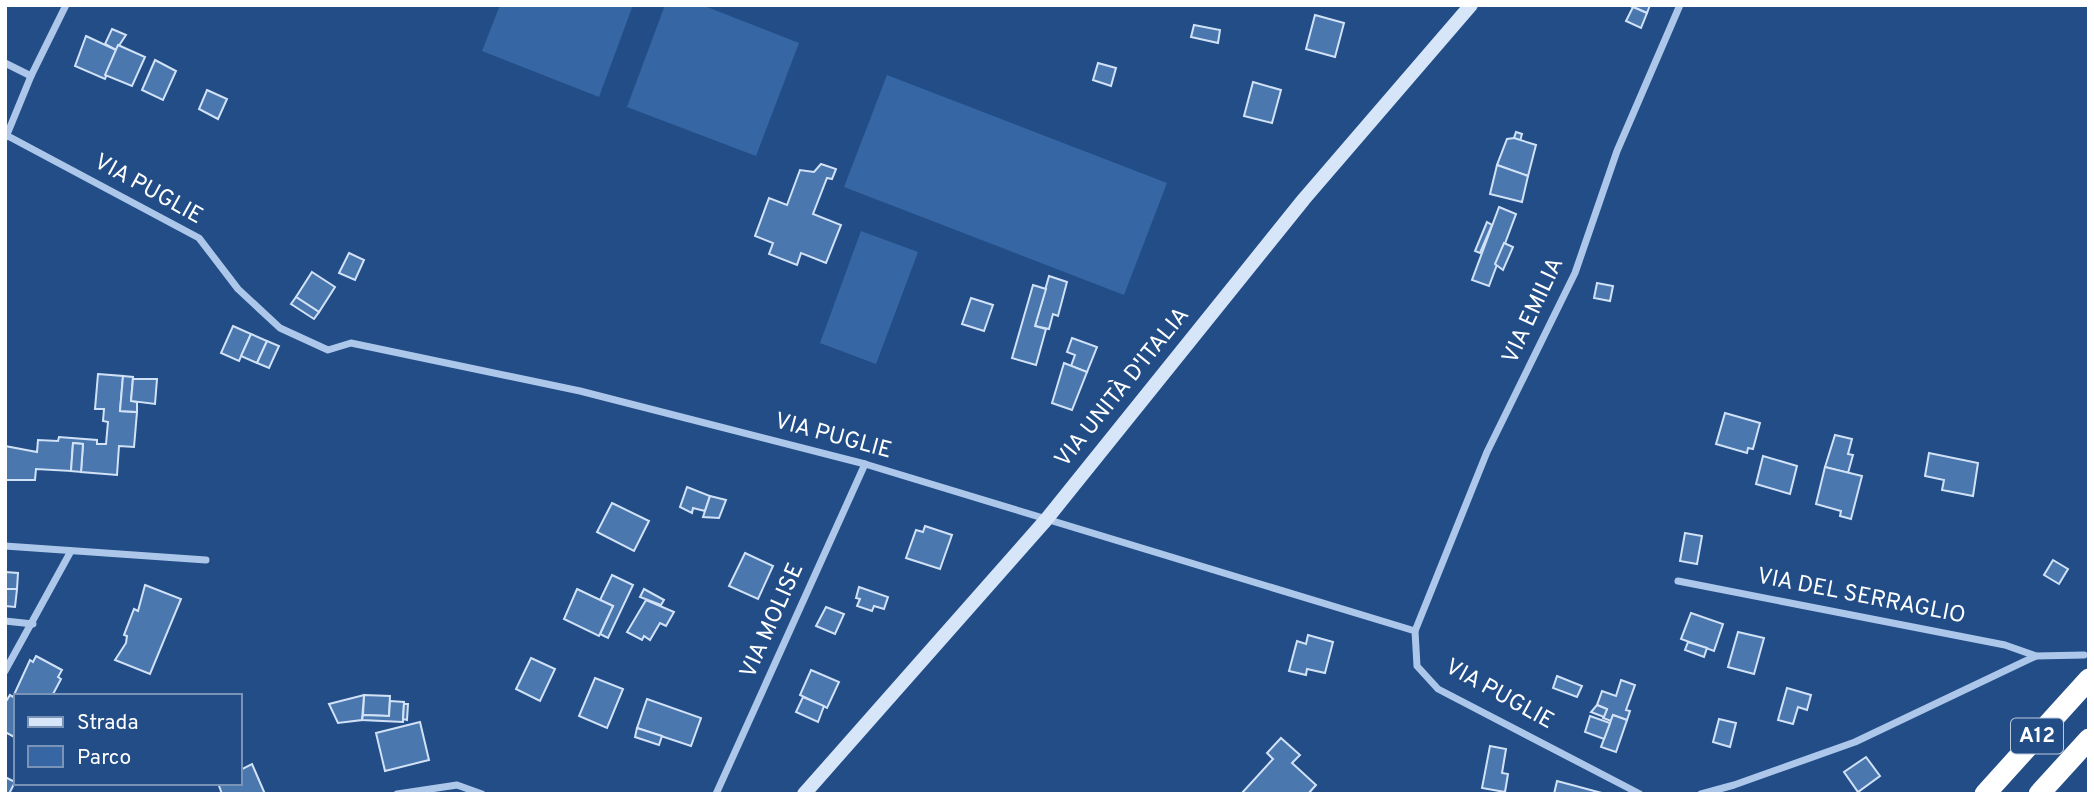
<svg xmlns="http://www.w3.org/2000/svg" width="2094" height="799" font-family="Overpass,sans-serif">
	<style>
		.green { fill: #3667a4 }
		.building { fill: #4b77af; stroke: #d1e2f7; stroke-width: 2 }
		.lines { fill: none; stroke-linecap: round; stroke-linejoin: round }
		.street { stroke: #acc7e9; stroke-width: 7 }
		.secondary { stroke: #d7e5f8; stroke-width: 14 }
		.highway { stroke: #fff; stroke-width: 21 }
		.labels { text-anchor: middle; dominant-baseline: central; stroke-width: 6; stroke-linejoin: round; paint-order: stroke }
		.shield { fill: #224d87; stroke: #bdcadb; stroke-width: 2 }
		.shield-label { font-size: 21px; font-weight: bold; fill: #fff }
		.street-label { font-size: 23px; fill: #fff; stroke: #224d87 }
	</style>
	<rect width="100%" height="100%" fill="#224d87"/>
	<!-- green -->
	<g class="green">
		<path d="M500,5H633L599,97L482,51Z"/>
		<path d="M665,5H702L799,43L756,156L627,107Z"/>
		<path d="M887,75L1167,183L1124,295L844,187Z"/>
		<path d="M861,231L918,252L876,364L820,343Z"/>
	</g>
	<!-- building -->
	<g class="building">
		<path d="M1628,5H1650L1647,13Z"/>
		<path d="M1633,7L1647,13L1641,28L1626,21Z"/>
		<path d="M1315,15L1344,23L1335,57L1306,49Z"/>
		<path d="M1194,25L1220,30L1218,43L1191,37Z"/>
		<path d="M112,29L126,35L116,50L105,44Z"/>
		<path d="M86,36L116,50L105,79L75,66Z"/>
		<path d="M118,45L145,57L132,86L105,75Z"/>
		<path d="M155,60L176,71L163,100L142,90Z"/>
		<path d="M1098,63L1116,68L1111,86L1093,80Z"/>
		<path d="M1253,82L1281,90L1272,123L1244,116Z"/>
		<path d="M207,90L227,99L218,119L199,109Z"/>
		<path d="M1516,132L1522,134L1520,141L1514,138Z"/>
		<path d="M1514,138L1536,145L1528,176L1497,165L1507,139Z"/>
		<path d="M821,164L836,169L832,179L827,178L813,214L841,225L826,263L801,253L797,265L769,254L773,243L755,236L769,198L787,205L800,170L814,172Z"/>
		<path d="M1497,165L1528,176L1522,202L1490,194Z"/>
		<path d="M1499,207L1516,214L1489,286L1472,280Z"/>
		<path d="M1487,222L1492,225L1480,253L1475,251Z"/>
		<path d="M1504,243L1513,247L1503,270L1495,264Z"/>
		<path d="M349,253L364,260L355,280L339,273Z"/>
		<path d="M312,272L335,287L319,312L296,297Z"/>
		<path d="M1049,276L1067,282L1058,316L1053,314L1049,329L1035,326Z"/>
		<path d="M1597,283L1613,286L1610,301L1594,298Z"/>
		<path d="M1033,285L1046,289L1035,326L1046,329L1036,365L1012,358Z"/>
		<path d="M296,297L319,312L314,319L291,304Z"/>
		<path d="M971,298L993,305L984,331L962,324Z"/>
		<path d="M233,326L251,334L239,361L221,353Z"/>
		<path d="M251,334L267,341L257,363L241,356Z"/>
		<path d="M1072,338L1097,347L1087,372L1071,366L1075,355L1067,352Z"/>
		<path d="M267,341L279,346L269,368L257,363Z"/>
		<path d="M1064,363L1087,372L1072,410L1052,403Z"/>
		<path d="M98,374L123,376L120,411L137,412L134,447L119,446L117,475L81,472L83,444L73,443L71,471L36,469L35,480H5V446L37,452L38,440L58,441L59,437L97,440V444H106L108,422L103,421L104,409H95Z"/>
		<path d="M123,376L133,377L131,401L137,402V412L120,411Z"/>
		<path d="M133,379H157L155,404L131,401Z"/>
		<path d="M1725,413L1760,423L1753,449L1748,448L1747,453L1716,444Z"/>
		<path d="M1835,435L1852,439L1848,454L1853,455L1848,473L1825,467Z"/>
		<path d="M73,443L83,444L81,472L71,471Z"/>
		<path d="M1929,453L1978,463L1973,496L1942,490L1944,480L1925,476Z"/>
		<path d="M1763,456L1797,466L1790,494L1756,484Z"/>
		<path d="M1825,467L1862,476L1851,519L1840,516L1841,511L1816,504Z"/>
		<path d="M687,487L710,496L705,511L693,508L692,513L680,507Z"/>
		<path d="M710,496L726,500L719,518L703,517Z"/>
		<path d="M612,503L649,521L634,551L597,532Z"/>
		<path d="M925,526L952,535L940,569L906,558L916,530L923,532Z"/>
		<path d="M1685,533L1702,536L1697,564L1680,561Z"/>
		<path d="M745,553L773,566L758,599L729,586Z"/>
		<path d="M2053,560L2068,569L2059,584L2044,575Z"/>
		<path d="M5,572L18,573L17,589H5Z"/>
		<path d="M612,575L633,585L608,638L600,634L613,606L600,600Z"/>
		<path d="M145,585L181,599L150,674L115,660L126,643L127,636L124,635L134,609L138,611Z"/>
		<path d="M859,587L888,597L884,609L874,606L872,611L857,606L860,599L856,598Z"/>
		<path d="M5,589H17L15,607L5,606Z"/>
		<path d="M577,589L613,606L599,636L564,619Z"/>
		<path d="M644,589L664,600L661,605L640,597Z"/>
		<path d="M646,600L674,612L666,626L660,623L650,640L644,636L642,640L627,632Z"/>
		<path d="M826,607L844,614L835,634L816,626Z"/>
		<path d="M1691,613L1723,624L1714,651L1681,639Z"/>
		<path d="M1738,632L1764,638L1754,674L1728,667Z"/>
		<path d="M1308,635L1333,642L1325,673L1307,669L1306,675L1289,671L1297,641L1306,644Z"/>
		<path d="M1688,642L1707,648L1704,657L1685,650Z"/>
		<path d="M36,656L62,670L58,677L61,679L52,696H16V738L5,732V703L10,695L13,697L30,660L33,662Z"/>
		<path d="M531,658L555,669L540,701L516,689Z"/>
		<path d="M811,670L839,682L827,708L800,695Z"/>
		<path d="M1557,676L1582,686L1577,697L1553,688Z"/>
		<path d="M595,678L623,689L607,728L579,716Z"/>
		<path d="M1621,680L1635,685L1626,710L1630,711L1627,720L1613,715L1611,721L1603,718L1607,709L1597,705L1602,691L1616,696Z"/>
		<path d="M1787,688L1811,695L1807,710L1798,707L1793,724L1778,720Z"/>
		<path d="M364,695L390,696L389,716L363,715Z"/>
		<path d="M364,695L362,720L338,723L329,704Z"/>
		<path d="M803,697L824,706L818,722L796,712Z"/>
		<path d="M647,699L701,718L691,746L637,728Z"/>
		<path d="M390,701L404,702L403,722L362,720L363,715L389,716Z"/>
		<path d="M404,704H408L407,720L403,719Z"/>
		<path d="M1597,705L1607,709L1604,717L1591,712Z"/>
		<path d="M1613,715L1627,720L1616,752L1601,747Z"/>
		<path d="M1590,716L1610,723L1604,739L1585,732Z"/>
		<path d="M1719,719L1736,723L1730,747L1713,742Z"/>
		<path d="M420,722L429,760L385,771L376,733Z"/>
		<path d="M637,728L662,736L659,745L635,737Z"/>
		<path d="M1281,738L1300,755L1292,763L1316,785L1308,794H1241L1273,759L1267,753Z"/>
		<path d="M1490,746L1506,749L1502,773L1508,774L1505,792L1482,788Z"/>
		<path d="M1866,757L1880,776L1858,792L1844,772Z"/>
		<path d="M252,764L265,794H222L218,783H240V770Z"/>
		<path d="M5,777L15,782L9,794H5Z"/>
		<path d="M1557,781L1602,793V794H1554Z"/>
	</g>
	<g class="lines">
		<!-- street -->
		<g class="street">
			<path d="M5,63L31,76"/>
			<path d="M6,135L199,238L238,289L280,328L328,350L351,343L580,391L865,464L1415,631L1417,666L1438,689L1640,794"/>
			<path d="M6,137L31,76L66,5"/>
			<path d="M5,546L206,560"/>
			<path d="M1678,581L2005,645L2036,656"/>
			<path d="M5,621L33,624"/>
			<path d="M1415,631L1487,452L1575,273L1617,151L1680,5"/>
			<path d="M5,671L71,551"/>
			<path d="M397,794L457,785L482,794"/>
			<path d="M716,794L865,464"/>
			<path d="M1701,794L1734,785L1855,742L2036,656L2084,655"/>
		</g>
		<!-- secondary -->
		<path class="secondary" d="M804,794L1045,521L1304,199L1471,5"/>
		<!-- highway -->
		<g class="highway">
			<path d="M1985,794L2089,679"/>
			<path d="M2039,794L2089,739"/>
		</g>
	</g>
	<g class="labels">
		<!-- shield labels -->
		<rect class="shield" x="2011" y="718.5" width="52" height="35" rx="5"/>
		<g class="shield-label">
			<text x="2037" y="736">A12</text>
		</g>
		<!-- street labels -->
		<g class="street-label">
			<text transform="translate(148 190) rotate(29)">VIA PUGLIE</text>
			<text transform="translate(1534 311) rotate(-65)">VIA EMILIA</text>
			<text transform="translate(1123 388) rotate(-51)">VIA UNITÀ D'ITALIA</text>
			<text transform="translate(833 437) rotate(15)">VIA PUGLIE</text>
			<text transform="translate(1861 597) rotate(11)">VIA DEL SERRAGLIO</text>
			<text transform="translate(773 621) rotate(-66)">VIA MOLISE</text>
			<text transform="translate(1499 695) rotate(29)">VIA PUGLIE</text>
		</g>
	</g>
	<!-- border -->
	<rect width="2094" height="799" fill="none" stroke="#ffffff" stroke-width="14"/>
	<!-- legend -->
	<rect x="14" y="694" width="228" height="91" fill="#224d87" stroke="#7a94b7" stroke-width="2"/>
	<rect x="28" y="717" width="35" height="10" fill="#d7e5f8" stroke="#7a94b7" stroke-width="2"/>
	<text x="77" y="729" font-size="21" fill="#ffffff">Strada</text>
	<rect x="28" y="746" width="35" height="21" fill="#3667a4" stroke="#7a94b7" stroke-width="2"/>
	<text x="77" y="764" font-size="21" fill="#ffffff">Parco</text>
</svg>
